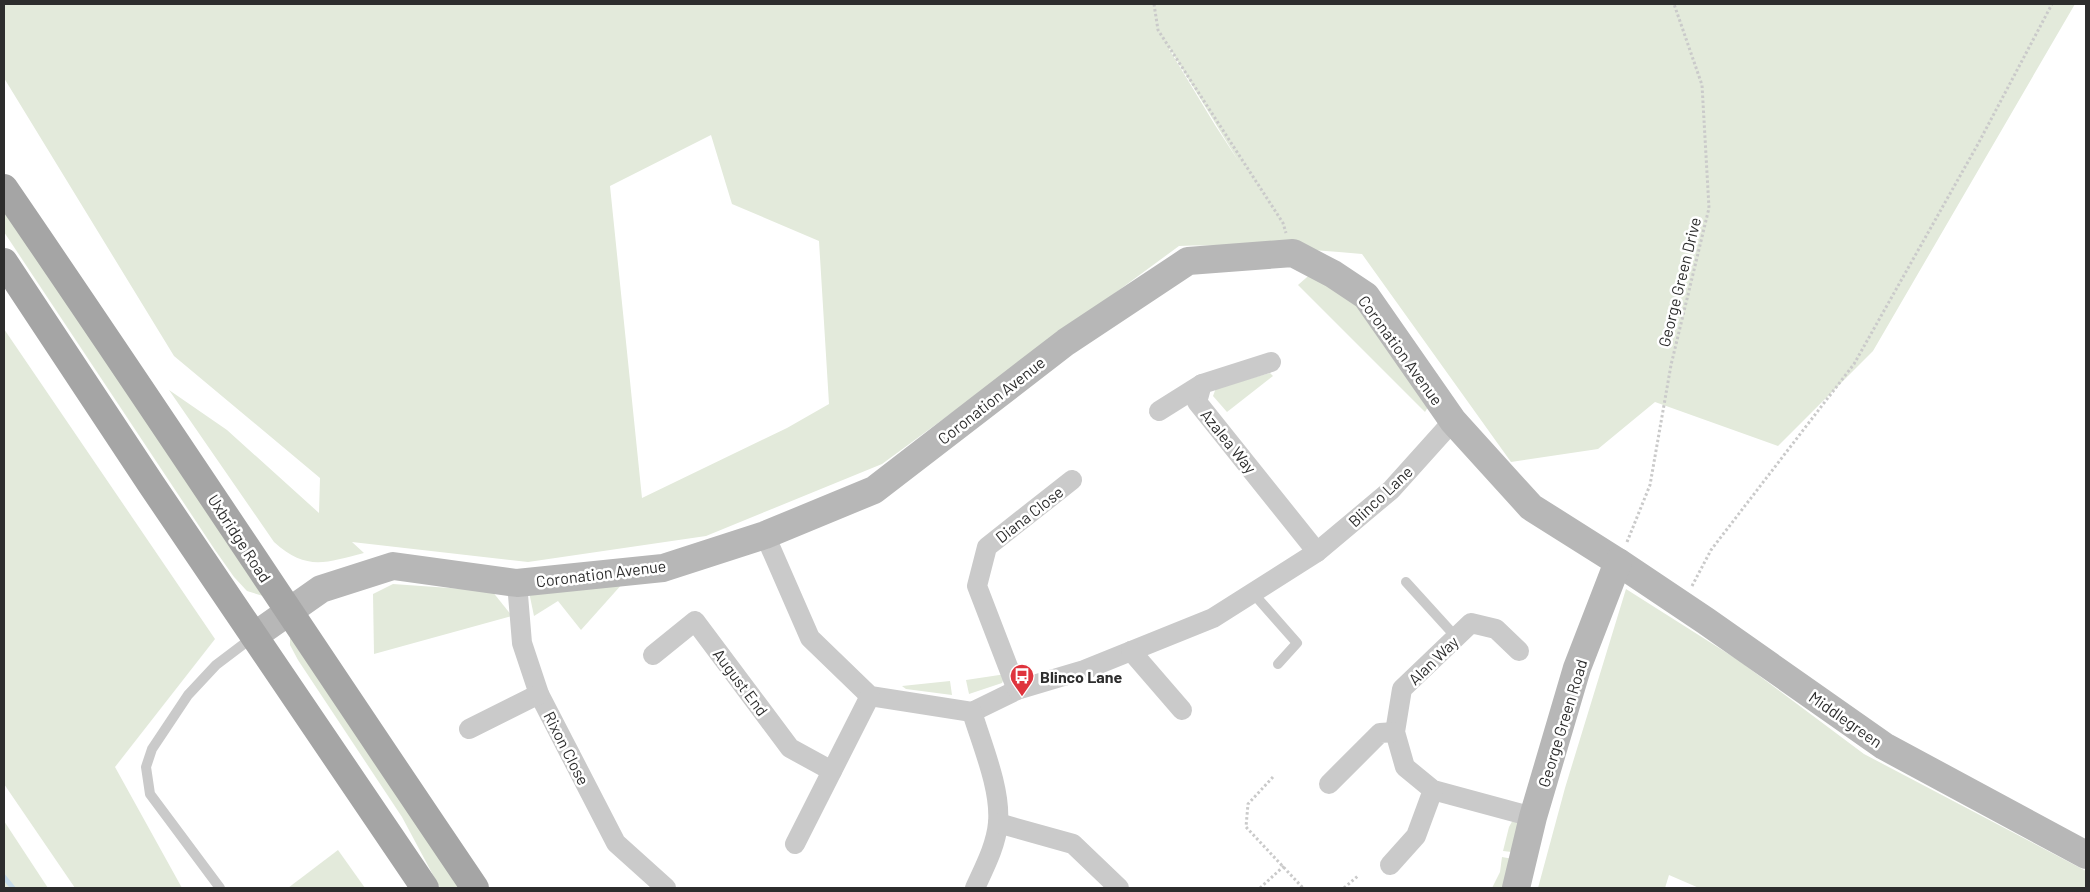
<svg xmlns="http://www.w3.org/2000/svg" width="2090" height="892" font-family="Barlow,sans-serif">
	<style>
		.green { fill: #e3eadb; fill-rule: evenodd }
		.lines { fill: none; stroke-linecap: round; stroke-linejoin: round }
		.stream { stroke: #c7dcea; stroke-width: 5 }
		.path { stroke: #cacaca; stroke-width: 3; stroke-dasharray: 2.5 2.5; stroke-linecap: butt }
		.lane { stroke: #cacaca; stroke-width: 10 }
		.street { stroke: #cacaca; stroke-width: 20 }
		.secondary { stroke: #b7b7b7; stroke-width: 28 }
		.primary { stroke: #a5a5a5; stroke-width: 28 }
		.labels { text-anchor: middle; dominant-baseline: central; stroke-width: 5; stroke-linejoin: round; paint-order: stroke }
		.street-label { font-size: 16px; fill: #2d2d2d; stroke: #fff }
		.poi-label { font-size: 16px; font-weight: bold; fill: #2d2d2d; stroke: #fff; text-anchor: start }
	</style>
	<rect width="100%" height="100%" fill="#fff"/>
	<!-- green -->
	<g class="green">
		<path d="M4,4H2075L1873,351L1778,446L1655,402L1598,449L1511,462L1362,254C1301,249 1240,244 1179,246L882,464L706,536L528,562L352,542L364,553C325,563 306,571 274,542L169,390L227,430L319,513L320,478L174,356L4,78ZM1169,49H1170L1239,162L1215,125ZM711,135L732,204L819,241L829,404L787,428L642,498L610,186Z"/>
		<path d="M4,188L263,596L247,591L234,577L215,550L4,232Z"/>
		<path d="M1314,271L1340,283L1434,397L1425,412L1298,285Z"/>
		<path d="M4,329L215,639L115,767L182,888H75L4,784Z"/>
		<path d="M1270,373L1273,376L1227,412L1213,396L1216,388Z"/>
		<path d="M623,583L581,630L558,601L534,616L529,592Z"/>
		<path d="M393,584L492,591L512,616L374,654L373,594Z"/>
		<path d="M1626,589L1738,660L1864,754L2086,871V888H1699L1669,875L1665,888H1538L1565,788Z"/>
		<path d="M290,637L467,888H440L402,817L298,660L290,645Z"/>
		<path d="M1006,674L1002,683L969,694L966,680Z"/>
		<path d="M950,681L952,695L906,689L902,686Z"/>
		<path d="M1514,818L1518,824L1520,853L1503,851L1509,827Z"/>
		<path d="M4,821L48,888H4Z"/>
		<path d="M338,850L365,888H288Z"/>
		<path d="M1502,857L1513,859L1508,888H1492L1500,872Z"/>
	</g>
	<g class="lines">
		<!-- stream -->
		<path class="stream" d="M4,877L13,888"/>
		<!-- path -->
		<g class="path">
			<path d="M1154,4L1158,30L1283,223L1286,233"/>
			<path d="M1627,542L1650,485L1671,365L1709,208L1702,85L1674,4"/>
			<path d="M1692,586L1711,550L1854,364L1978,144L2052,4"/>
			<path d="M1273,777L1248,804L1246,827L1303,888"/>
			<path d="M1260,888L1284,866"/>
			<path d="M1344,888L1359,875"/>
		</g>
		<!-- lane -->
		<g class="lane">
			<path d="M1406,582L1456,637"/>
			<path d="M1252,592L1297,643L1278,664"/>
			<path d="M220,888L150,794L146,767L152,749L188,695L216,665L253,637"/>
		</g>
		<!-- street -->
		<g class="street">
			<path d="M1271,362L1202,384L1197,402L1317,552"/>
			<path d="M1159,411L1202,384"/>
			<path d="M765,535L810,638L870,696L972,712L1017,690L1084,670L1213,618L1317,552L1391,490L1453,421"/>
			<path d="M517,583L522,643L539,694L616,843L666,888"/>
			<path d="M1131,651L1182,710"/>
			<path d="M1519,651L1496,629L1471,623L1402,689L1395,732L1405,767L1433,790L1533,817"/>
			<path d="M653,655L695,621L790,748L832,771"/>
			<path d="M1017,690L977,586L987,547L1072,480"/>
			<path d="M972,712C982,745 1001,789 998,823C996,846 984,868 975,888"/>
			<path d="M469,729L539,694"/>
			<path d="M1329,784L1380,733L1395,732"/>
			<path d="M998,823L1073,844L1119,888"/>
			<path d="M795,844L870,696"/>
			<path d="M1390,865L1416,836L1433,790"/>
		</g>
		<!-- secondary -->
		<g class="secondary">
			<path d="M254,636L321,589L393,566L517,583L663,568L765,535L874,490L1066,342L1188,261L1293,253L1333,274L1366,296L1453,421L1531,507L1618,562L1706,621L1884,746L2086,855"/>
			<path d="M1516,888L1533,817L1577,668L1618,562"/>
		</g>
		<!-- primary -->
		<g class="primary">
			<path d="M4,188C163,420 317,655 475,888"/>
			<path d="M4,262L151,484L425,888"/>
		</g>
	</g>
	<!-- icons -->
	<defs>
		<symbol id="bus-pin" viewBox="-11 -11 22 30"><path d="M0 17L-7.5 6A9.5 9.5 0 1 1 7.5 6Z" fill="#df343d" stroke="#fff"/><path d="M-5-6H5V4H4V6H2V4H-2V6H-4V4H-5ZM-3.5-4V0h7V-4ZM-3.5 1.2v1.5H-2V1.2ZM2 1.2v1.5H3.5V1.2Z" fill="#fff"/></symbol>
	</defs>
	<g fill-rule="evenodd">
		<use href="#bus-pin" x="1008" y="662" width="28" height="38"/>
	</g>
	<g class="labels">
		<!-- street labels -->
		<g class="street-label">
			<text transform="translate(1679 282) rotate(-76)">George Green Drive</text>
			<text transform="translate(1401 350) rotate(54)">Coronation Avenue</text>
			<text transform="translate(991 400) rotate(-38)">Coronation Avenue</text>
			<text transform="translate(1229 441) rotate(51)">Azalea Way</text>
			<text transform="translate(1380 496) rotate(-43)">Blinco Lane</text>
			<text transform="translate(1029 514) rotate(-38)">Diana Close</text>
			<text transform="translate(240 538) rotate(57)">Uxbridge Road</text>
			<text transform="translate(601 573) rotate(-7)">Coronation Avenue</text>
			<text transform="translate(1433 660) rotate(-44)">Alan Way</text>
			<text transform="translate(741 682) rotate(53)">August End</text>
			<text transform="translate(1846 719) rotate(35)">Middlegreen</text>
			<text transform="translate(1562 723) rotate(-73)">George Green Road</text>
			<text transform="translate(567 748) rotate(63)">Rixon Close</text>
		</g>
		<!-- poi labels -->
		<g class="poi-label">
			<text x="1040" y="676">Blinco Lane</text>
		</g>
	</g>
	<!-- border -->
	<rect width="2090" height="892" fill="none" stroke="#2d2d2d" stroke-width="10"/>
</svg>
